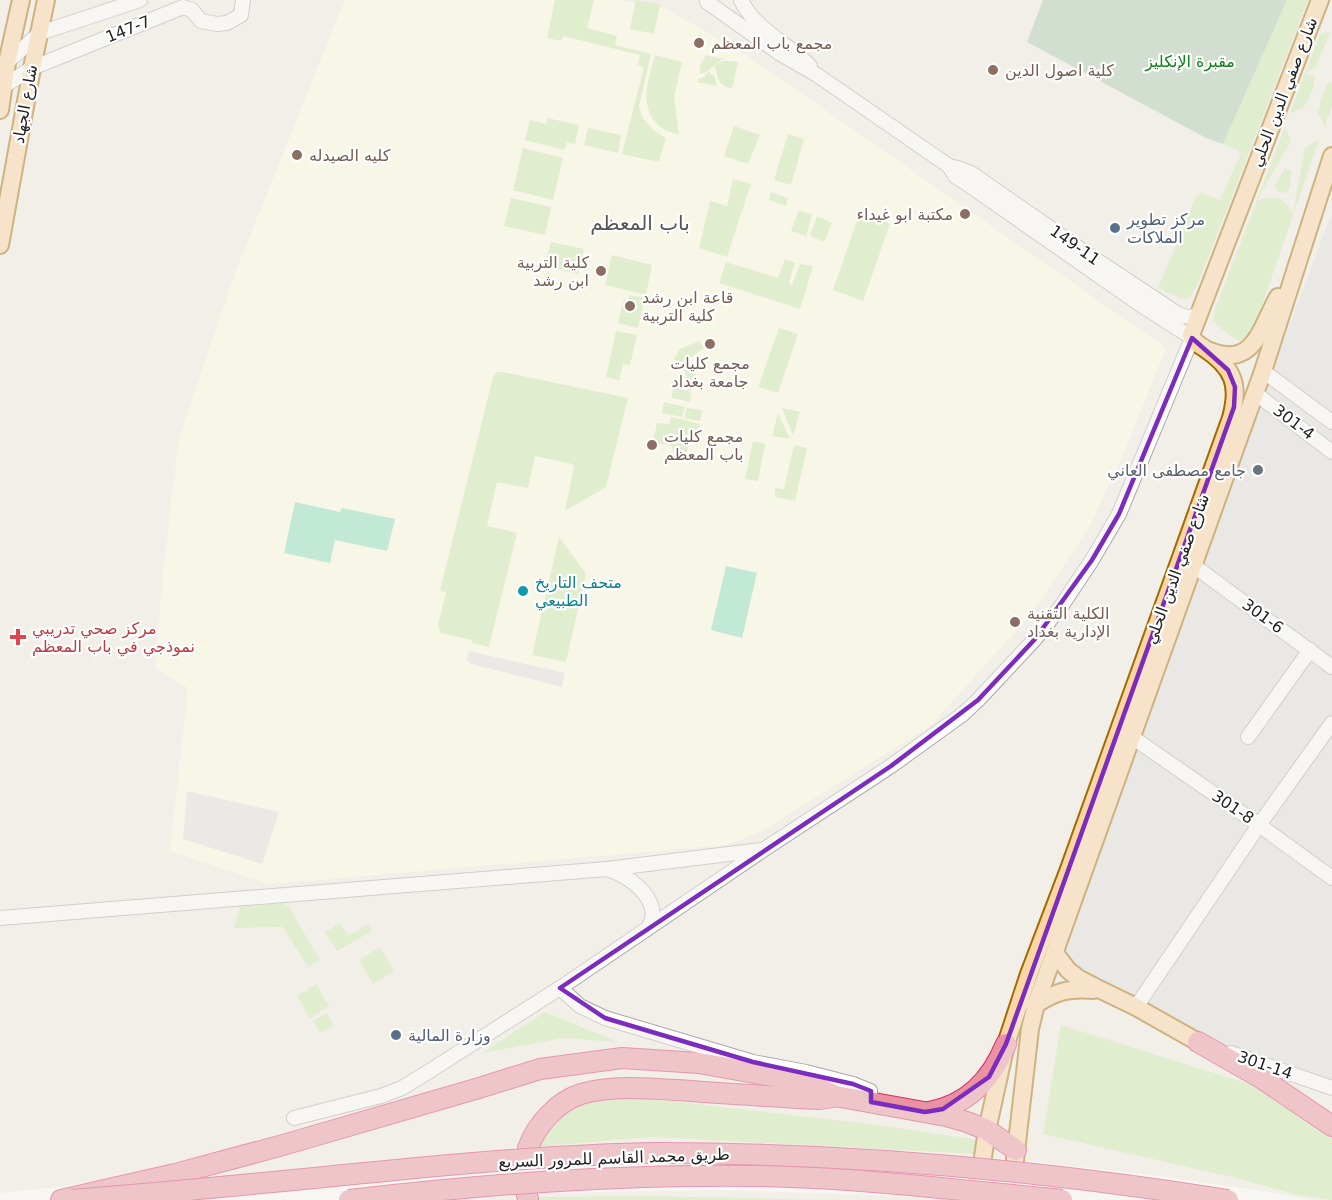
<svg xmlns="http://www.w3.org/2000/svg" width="1332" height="1200" font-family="'DejaVu Sans','Noto Naskh Arabic',sans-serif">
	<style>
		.residential { fill: #e0dfdf }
		.education { fill: #ffffe5 }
		.grass { fill: #cdebb0 }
		.cemetery { fill: #aacbaf }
		.pitch { fill: #88e0be }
		.parking { fill: #e2e2e2 }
		.pier { fill: #fff }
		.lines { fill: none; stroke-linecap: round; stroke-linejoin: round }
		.minor-casing { stroke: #a9a9a9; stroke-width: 16 }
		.major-casing { stroke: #a06b00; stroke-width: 20 }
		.highway-casing { stroke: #dc2a67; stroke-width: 22 }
		.minor { stroke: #fff; stroke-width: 14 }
		.major { stroke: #fcd6a4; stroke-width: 16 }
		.highway { stroke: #e892a2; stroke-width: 20 }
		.highway-bridge-casing { stroke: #dc2a67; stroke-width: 22; stroke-linecap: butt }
		.highway-bridge { stroke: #e892a2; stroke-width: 20 }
		.marked { fill: none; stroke: #7b2cbf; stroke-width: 4.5; stroke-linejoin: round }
		.education-dot { fill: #8d6e63; stroke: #fff; stroke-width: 2 }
		.service-dot { fill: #5c6f8a; stroke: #fff; stroke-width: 2 }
		.worship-dot { fill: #6b7280; stroke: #fff; stroke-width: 2 }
		.culture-dot { fill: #0f9aa8; stroke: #fff; stroke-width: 2 }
		.health-dot { fill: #e0444e; stroke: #fff; stroke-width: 2 }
		.labels { text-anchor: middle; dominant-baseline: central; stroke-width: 4.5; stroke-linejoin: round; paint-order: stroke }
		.street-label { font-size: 16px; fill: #222; stroke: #fff }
		.education-label { font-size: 16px; fill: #785e54; stroke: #fff; text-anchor: start }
		.park-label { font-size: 16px; fill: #0c8416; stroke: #fff }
		.service-label { font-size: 16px; fill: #4e5e75; stroke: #fff; text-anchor: start }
		.worship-label { font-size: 16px; fill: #5b616d; stroke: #fff; text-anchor: end }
		.culture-label { font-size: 16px; fill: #0d838f; stroke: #fff; text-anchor: start }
		.health-label { font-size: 16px; fill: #be3a42; stroke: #fff; text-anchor: start }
		.quarter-label { font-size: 20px; fill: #555; stroke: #fff }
	</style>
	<rect width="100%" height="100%" fill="#f2efe9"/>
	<!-- residential -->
	<path class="residential" d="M1332,212V1093L1198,1042L1136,1007L1055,953Z"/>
	<!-- education -->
	<path class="education" d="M345,0H622L667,9L749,57L1166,348L1124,452L1089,527L1032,613L929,727L760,832L726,845L270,884L170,851L188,688L155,668L163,572L179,438L235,273Z"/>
	<!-- grass -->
	<g class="grass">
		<path d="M555,0H594L587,28L617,36L615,45L651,54L639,106L642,117L654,131L666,138L659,162L622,154L644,67L638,65L640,55L563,36L561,41L547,38Z"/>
		<path d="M636,0L660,4L654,34L630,29Z"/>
		<path d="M1287,0H1308L1198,284L1189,298L1182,299L1158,288L1196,197L1201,193L1220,200L1240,155L1238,150L1223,144Z"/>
		<path d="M1325,32L1330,33L1316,66L1306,73L1315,77L1312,92L1304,107L1290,113L1320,34Z"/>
		<path d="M655,55L682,62L674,97L679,135C675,133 669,132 665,130C636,112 648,80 655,55Z"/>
		<path d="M706,55L723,59C714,63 710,72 700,74V66Z"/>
		<path d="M723,61H731L738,62L732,89C720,86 717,80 716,69L714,67L716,64Z"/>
		<path d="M709,71L711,75H714L717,86L697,82L698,79L704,77Z"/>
		<path d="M1329,82L1332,83V106L1325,126L1318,112L1322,96Z"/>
		<path d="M547,118L579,125L575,144L567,142L565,150L525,140L530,120L546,124Z"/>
		<path d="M734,126L760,135L748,164L724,156Z"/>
		<path d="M1285,127L1291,141L1257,200C1276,195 1283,196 1293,214L1305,147L1319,140L1250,340C1236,345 1223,329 1213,321L1214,312Z"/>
		<path d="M588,128L621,135L618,153L584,145Z"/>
		<path d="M788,134L804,139L791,185L774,180Z"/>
		<path d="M523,148L563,158L553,200L513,190Z"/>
		<path d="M1285,168L1292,171L1289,190L1286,192L1281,193L1277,190L1275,185Z"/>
		<path d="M733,179L751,184L727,257L699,248L710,201L727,206Z"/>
		<path d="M771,192L788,198L786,206L769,200Z"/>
		<path d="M511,198L551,207L545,235L504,226Z"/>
		<path d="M799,210L812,215L806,236L791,231Z"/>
		<path d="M860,212L890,224L863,301L833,290Z"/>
		<path d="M817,216L832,223L824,242L810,236Z"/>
		<path d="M551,242L584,249L578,274L544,266Z"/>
		<path d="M612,255L652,265L646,295L605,285Z"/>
		<path d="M785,259L795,263L789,283L792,285L800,264L813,266L800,309L719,283L726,262L778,278Z"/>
		<path d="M629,295L645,298L638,328L618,323L624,299L628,300Z"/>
		<path d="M779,328L798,334L778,393L758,387Z"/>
		<path d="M616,331L637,335L630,365L623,364L619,380L606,377Z"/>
		<path d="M700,341L704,348L689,359L697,369L692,391L683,389L686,373L674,359L680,349Z"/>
		<path d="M497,372H503L628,398L606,487L565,511L574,466L572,464L535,456L528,488L497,482L487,526L517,533L489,647L473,643L472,640L441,633L438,625L446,592L440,591L493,377Z"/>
		<path d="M673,387L691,392L690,402L672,398Z"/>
		<path d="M664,402L685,407L682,417L662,413Z"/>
		<path d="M687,408L702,410L700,421L684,418Z"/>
		<path d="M782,408L800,412L793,436Z"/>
		<path d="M778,413L790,439L772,436Z"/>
		<path d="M671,417L700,424L697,436L691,435L686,454L673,452L672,446L653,442L657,423L669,424Z"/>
		<path d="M753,441L765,444L758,481L745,479Z"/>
		<path d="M794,445L807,448L795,501L775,497V488L784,489Z"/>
		<path d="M559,537L586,574L566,662L532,655Z"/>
		<path d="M283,903L289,907L320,960L308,967L283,927L234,928L240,907Z"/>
		<path d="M340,923L348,936L368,924L372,931L337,951L325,932Z"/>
		<path d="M380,947L394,971L373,984L359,960Z"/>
		<path d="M316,984L329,1006L310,1018L297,996Z"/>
		<path d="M545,1012L617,1042L562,1038L482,1053Z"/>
		<path d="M327,1013L334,1025L320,1033L313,1021Z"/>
		<path d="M1061,1025L1265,1089L1332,1135V1200L1297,1195L1232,1177L1043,1134Z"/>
		<path d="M599,1098H646L885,1126L980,1140L975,1154L652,1137L536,1147L549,1127L570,1109Z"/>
		<path d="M656,1196L821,1200H539L537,1197Z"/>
	</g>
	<!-- cemetery -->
	<path class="cemetery" d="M1043,0H1287L1223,144L1206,138L1027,42Z"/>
	<!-- pitch -->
	<g class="pitch">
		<path d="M295,502L340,512L342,508L395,519L387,551L335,540L330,563L284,553Z"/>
		<path d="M726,566L757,573L742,638L711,630Z"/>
	</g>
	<!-- parking -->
	<g class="parking">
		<path d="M469,651L565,673L562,687L471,664L467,661Z"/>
		<path d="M187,791L279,812L262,864L183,839Z"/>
	</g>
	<!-- pier -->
	<path class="pier" d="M625,1143H745L926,1152L1035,1162L1151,1175L1270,1192L1310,1200H957L878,1195L721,1190L549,1193L456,1200H0V1193L67,1186L139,1174L194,1180L480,1151Z"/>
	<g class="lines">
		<defs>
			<g id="minor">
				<path d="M741,0C755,30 788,43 810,66"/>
				<path d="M707,2L779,53L817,75L949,166L955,176L966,183L1138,303L1191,337"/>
				<path d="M4,65L40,33L140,0"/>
				<path d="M0,87L4,86L32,68L183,7L192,10L201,21L217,24L227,23L241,15L243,0"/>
				<path d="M949,166L958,168L971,173L1086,253L1178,314C1187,318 1194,319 1200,311"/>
				<path d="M1263,371L1332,422"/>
				<path d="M1255,393L1332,452"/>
				<path d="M1194,566L1332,667"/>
				<path d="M1132,737L1259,825L1332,878"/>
				<path d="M1248,737L1310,650"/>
				<path d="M609,870C632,876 666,905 647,929"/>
				<path d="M0,918L607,869L761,850"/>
				<path d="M560,988L580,1006L605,1018L753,1062L806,1072L853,1084L870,1091L871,1102"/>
				<path d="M1136,1007L1259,825L1332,723"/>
				<path d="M1231,1053L1332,1088"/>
				<path d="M294,1118L381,1096L402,1088L428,1072L560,988L763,850L891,766L963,714L978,700L1035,639L1062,605L1092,560L1119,514L1192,338"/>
			</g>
			<g id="major">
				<path d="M0,110L7,63L21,0"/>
				<path d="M0,245L32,68L46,0"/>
				<path d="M1210,351C1254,369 1261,327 1278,297"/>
				<path d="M1055,953L1068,970L1078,978L1101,990L1136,1007L1198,1042"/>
				<path d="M1034,1006C1055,991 1069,988 1094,990"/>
				<path d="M983,1157L987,1130L1006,1044L1029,974L1069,869L1231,418C1240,385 1234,368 1204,348C1198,344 1193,342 1191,335L1320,0"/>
				<path d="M1015,1160L1030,1029L1036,1004L1263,371L1332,156"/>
			</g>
			<g id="highway">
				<path d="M1198,1042L1261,1078L1332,1126"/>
				<path d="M929,1112C968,1105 991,1080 1006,1044"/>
				<path d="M528,1148C537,1124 557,1102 581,1094C615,1084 657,1089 691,1091C734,1094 777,1097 820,1099L833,1097"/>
				<path d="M527,1195L528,1200"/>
				<path d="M61,1200L175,1174L283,1145L479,1088L540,1069L622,1058L699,1063L772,1076L817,1087L835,1096L946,1116L967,1122L987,1130L1016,1150"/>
			</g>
		</defs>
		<!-- minor casing -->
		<use href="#minor" class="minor-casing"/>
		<!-- major casing -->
		<use href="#major" class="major-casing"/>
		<!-- highway casing -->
		<use href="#highway" class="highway-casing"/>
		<!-- minor -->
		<use href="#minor" class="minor"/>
		<!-- major -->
		<use href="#major" class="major"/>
		<!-- highway -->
		<use href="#highway" class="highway"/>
		<defs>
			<g id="highway-bridge">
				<path d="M72,1200C177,1192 281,1181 386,1171C476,1162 568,1154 659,1153C850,1153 1040,1170 1228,1200"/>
				<path d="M349,1200C484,1184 621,1174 758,1176C859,1178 961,1190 1062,1200"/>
			</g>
		</defs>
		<!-- highway-bridge casing -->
		<use href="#highway-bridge" class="highway-bridge-casing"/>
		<!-- highway-bridge -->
		<use href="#highway-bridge" class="highway-bridge"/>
	</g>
	<!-- marked area -->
	<path d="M0 0H1332V1200H0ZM1192,338L1228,370L1235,387L1234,407L1006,1044L989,1077L943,1109L925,1112L871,1102V1091L853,1084L753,1062L605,1018L560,988L891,766L978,700L1035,639L1092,560L1119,514Z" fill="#f2efe9" fill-opacity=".55" fill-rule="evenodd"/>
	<path class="marked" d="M1192,338L1228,370L1235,387L1234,407L1006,1044L989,1077L943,1109L925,1112L871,1102V1091L853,1084L753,1062L605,1018L560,988L891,766L978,700L1035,639L1092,560L1119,514Z"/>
	<!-- markers -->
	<g class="education-dot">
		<circle cx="699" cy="43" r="6"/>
		<circle cx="993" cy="70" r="6"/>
		<circle cx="297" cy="155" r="6"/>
		<circle cx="965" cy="214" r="6"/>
		<circle cx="601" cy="271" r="6"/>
		<circle cx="630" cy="306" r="6"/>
		<circle cx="710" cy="344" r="6"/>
		<circle cx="652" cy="445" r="6"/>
		<circle cx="1015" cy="622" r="6"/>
	</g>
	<g class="service-dot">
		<circle cx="1115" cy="228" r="6"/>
		<circle cx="396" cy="1035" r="6"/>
	</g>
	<circle class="worship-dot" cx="1258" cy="470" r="6"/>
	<circle class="culture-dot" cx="523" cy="591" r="6"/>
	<path class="health-dot" d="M15 628h6v6h6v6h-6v6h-6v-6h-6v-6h6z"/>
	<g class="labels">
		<!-- street labels -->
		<g class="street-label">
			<text transform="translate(128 29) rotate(-22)">147-7</text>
			<text transform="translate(1284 92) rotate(-69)">شارع صفي الدين الحلي</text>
			<text transform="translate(25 104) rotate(-80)">شارع الجهاد</text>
			<text transform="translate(1075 245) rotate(35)">149-11</text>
			<text transform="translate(1294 422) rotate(37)">301-4</text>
			<text transform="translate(1177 569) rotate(-70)">شارع صفي الدين الحلي</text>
			<text transform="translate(1263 616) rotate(36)">301-6</text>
			<text transform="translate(1233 807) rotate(34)">301-8</text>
			<text transform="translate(1265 1065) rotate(19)">301-14</text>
			<text transform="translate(614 1158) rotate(-2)">طريق محمد القاسم للمرور السريع</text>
		</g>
		<!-- education labels -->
		<g class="education-label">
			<text x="711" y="43">مجمع باب المعظم</text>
			<text x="1005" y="70">كلية اصول الدين</text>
			<text x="309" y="155">كليه الصيدله</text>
			<text x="953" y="214" text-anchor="end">مكتبة ابو غيداء</text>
			<text x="589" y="262" text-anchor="end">كلية التربية<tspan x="589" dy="18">ابن رشد</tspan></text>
			<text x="642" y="297">قاعة ابن رشد<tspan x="642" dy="18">كلية التربية</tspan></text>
			<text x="710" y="363" text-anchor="middle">مجمع كليات<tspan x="710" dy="18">جامعة بغداد</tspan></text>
			<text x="664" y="436">مجمع كليات<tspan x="664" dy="18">باب المعظم</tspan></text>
			<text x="1027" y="613">الكلية التقنية<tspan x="1027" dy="18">الإدارية بغداد</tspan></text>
		</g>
		<!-- park labels -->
		<g class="park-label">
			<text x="1190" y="61">مقبرة الإنكليز</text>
		</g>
		<!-- service labels -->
		<g class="service-label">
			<text x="1127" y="219">مركز تطوير<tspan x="1127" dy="18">الملاكات</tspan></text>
			<text x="408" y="1035">وزارة المالية</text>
		</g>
		<!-- worship labels -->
		<g class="worship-label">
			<text x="1246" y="470">جامع مصطفى العاني</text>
		</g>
		<!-- culture labels -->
		<g class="culture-label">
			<text x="535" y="582">متحف التاريخ<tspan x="535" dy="18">الطبيعي</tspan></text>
		</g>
		<!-- health labels -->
		<g class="health-label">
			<text x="32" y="628">مركز صحي تدريبي<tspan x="32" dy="18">نموذجي في باب المعظم</tspan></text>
		</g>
		<!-- quarter labels -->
		<g class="quarter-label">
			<text x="640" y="223">باب المعظم</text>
		</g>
	</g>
</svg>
